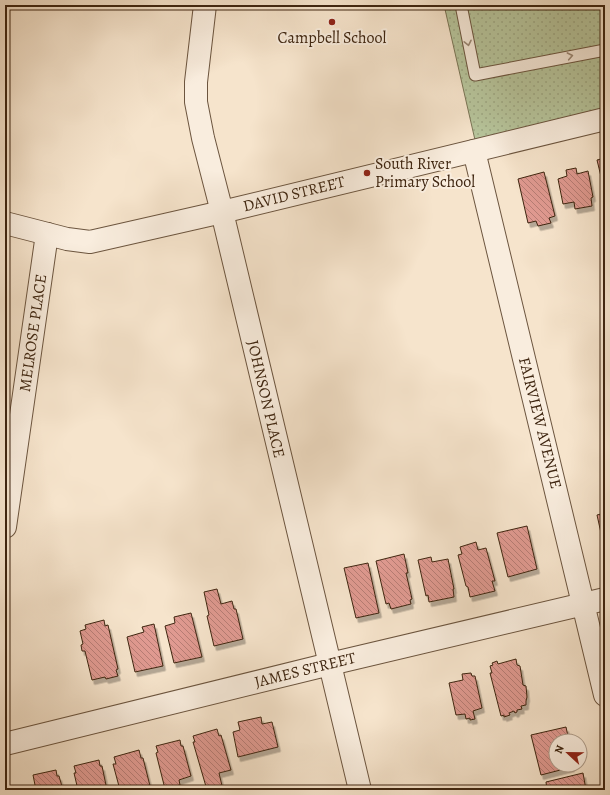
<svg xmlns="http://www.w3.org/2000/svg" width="610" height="795" font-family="Alegreya,serif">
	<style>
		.green { fill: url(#green-dots); stroke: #7a7556 }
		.building { fill: url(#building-back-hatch); stroke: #3e2510; filter: url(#shadow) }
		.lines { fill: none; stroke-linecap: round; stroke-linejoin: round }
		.service-casing { stroke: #6c553f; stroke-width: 13 }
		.minor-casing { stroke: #6c553f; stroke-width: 24 }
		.service { stroke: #f9edde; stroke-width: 11 }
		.minor { stroke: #f9edde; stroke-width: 22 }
		.oneway { stroke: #9c8977 }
		.poi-dot { fill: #8f2418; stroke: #f9edde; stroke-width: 1.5 }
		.labels { text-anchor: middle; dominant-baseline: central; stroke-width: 4; stroke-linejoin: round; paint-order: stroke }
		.poi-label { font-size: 16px; fill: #3e2510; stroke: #f9edde }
		.street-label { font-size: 16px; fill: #3e2510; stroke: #f9edde }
	</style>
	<defs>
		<pattern id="green-dots" width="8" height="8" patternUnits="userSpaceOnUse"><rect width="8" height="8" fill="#b7c59c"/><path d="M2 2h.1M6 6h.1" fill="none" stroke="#9ea985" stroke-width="1.8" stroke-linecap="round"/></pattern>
		<pattern id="building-back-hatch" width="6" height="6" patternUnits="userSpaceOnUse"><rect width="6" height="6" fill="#e09a91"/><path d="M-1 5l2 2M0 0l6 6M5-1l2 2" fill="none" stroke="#b77d75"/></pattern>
		<filter id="shadow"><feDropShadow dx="2.5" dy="4.5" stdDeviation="0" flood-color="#0004"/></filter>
	</defs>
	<rect width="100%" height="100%" fill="#f6e4cc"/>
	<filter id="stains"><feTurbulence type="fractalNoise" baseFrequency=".005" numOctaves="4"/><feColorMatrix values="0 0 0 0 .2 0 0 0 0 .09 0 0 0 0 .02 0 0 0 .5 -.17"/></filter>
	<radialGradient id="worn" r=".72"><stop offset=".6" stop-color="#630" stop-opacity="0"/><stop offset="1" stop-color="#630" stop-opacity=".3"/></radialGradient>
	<!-- green -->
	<path class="green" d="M444,5H605V108L475,140Z"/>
	<!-- building -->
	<g class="building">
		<path d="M605,158V193L597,160Z"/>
		<path d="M576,168L577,174L588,171L593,197L591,198L592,206L575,209L574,202L563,204L558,179L567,176L566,170Z"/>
		<path d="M544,172L555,216L549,218L551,223L538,226L536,221L528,223L518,179Z"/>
		<path d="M605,513V551L597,515Z"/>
		<path d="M527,526L537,569L508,577L497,533Z"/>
		<path d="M476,542L478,550L486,548L495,581H492L495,591L470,597L468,587L466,586L458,555L462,554L460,547Z"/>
		<path d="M404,554L408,573H406L412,599L410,600L411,604L391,609L389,603L386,604L376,561Z"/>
		<path d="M431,557L432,562L448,559L454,589H453L454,597L429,602L428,595L426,596L418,560Z"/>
		<path d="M368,563L379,613L356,618L344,568Z"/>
		<path d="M217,589L221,604L232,601L234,609H236L243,639L214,646L207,616L209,615L204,592Z"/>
		<path d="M191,613L202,657L174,663L165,626L175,623L174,617Z"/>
		<path d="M104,620L105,626L108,625L118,669L116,670L118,676L106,679L105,677L92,680L85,651H82L81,645L83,644L80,631L86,629L85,625Z"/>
		<path d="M154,624L163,666L135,672L127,637L144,632L142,627Z"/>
		<path d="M516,659L517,665L520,666L523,685L526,686L527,697L526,701V705L521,706L522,709L517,710V712L515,713L514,711L509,713L510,715L504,717V715L501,716L490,673H492L490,666L493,665L492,663L497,661L498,664Z"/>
		<path d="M471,673L472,676H475L482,708L473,711L475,719L470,720V718L466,719L465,714L456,715L449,683L463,680L462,674Z"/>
		<path d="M261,717L262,724L272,722L278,747L238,757L233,732L240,730L238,722Z"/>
		<path d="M566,727L569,741H556V765H571L572,767L541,775L531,735Z"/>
		<path d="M217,729L219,736L221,735L231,770L219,773L223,790H207L193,742H195L193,736Z"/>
		<path d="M180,740L181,746H183L191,776L179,780L180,785L165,789L156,753L158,752L156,746Z"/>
		<path d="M139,750L141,758H143L151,790H120L113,764H116L114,757Z"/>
		<path d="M99,760L100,766H102L107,790H78L74,773H76L74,766Z"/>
		<path d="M56,770L57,776H59L63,790H36L33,775Z"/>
		<path d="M583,773L586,790H547L546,782Z"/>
	</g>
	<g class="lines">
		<defs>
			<path id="service" d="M461,5L475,75L605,50"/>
			<g id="minor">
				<path d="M205,5L196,82V102L203,138L222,212L360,790"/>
				<path d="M474,151L605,695"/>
				<path d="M5,223L67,239L90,242L222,212L605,119"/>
				<path d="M5,527L47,234"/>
				<path d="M5,744L330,664L605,599"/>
			</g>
		</defs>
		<!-- service casing -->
		<use href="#service" class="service-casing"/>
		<!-- minor casing -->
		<use href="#minor" class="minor-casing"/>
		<!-- service -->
		<use href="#service" class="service"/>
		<!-- minor -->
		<use href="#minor" class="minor"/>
	</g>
	<!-- one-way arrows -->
	<defs><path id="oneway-chevron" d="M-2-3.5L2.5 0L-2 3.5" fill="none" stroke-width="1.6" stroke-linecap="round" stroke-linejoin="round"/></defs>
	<g class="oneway">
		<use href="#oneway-chevron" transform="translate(468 43) rotate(78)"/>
		<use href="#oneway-chevron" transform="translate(570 56) rotate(-11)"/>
	</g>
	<!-- markers -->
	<g class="poi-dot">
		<circle cx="332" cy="22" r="4"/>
		<circle cx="367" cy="173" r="4"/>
	</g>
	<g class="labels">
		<!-- poi labels -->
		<g class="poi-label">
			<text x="332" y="38">Campbell School</text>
			<text x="375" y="164" text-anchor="start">South River<tspan x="375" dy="18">Primary School</tspan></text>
		</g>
		<!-- street labels -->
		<g class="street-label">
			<text transform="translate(294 194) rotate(-14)">DAVID STREET</text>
			<text transform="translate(33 333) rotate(-82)">MELROSE PLACE</text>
			<text transform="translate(266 399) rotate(77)">JOHNSON PLACE</text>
			<text transform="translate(540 423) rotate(76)">FAIRVIEW AVENUE</text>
			<text transform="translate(305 670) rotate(-14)">JAMES STREET</text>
		</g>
	</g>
	<!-- margin -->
	<rect width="610" height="795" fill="none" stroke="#f6e4cc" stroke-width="20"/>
	<rect x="6" y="6" width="598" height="783" fill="none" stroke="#3e2510" stroke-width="2"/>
	<rect x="10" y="10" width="590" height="775" fill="none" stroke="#3e2510"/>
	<!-- north arrow -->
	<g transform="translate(568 753) rotate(292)"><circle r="19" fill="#f9edde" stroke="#ae9d8c"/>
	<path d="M0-3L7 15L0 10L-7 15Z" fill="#8f2418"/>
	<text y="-6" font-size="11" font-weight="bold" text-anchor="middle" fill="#3e2510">N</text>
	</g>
	<rect width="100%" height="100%" filter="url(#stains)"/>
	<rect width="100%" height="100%" fill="url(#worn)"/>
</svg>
